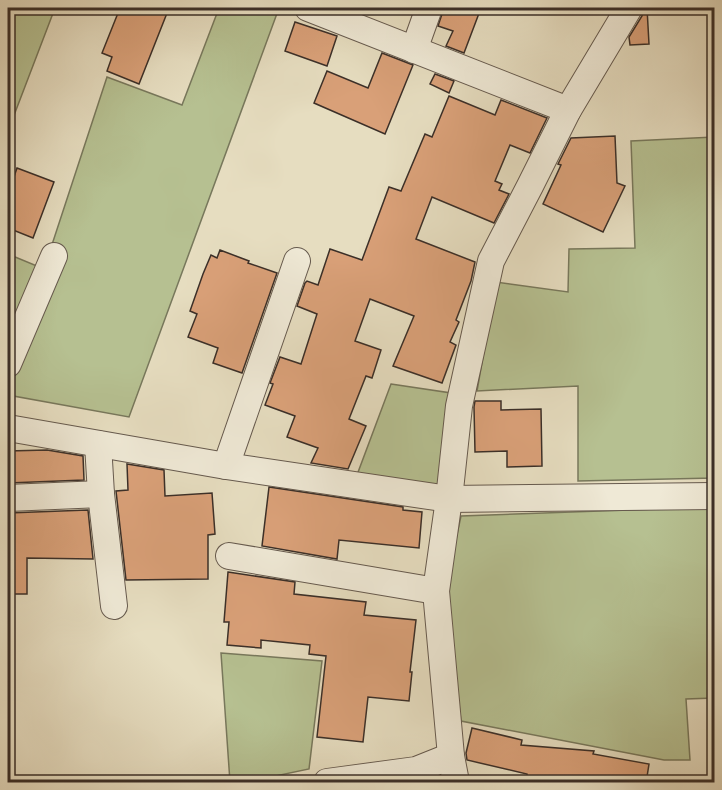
<svg xmlns="http://www.w3.org/2000/svg" width="722" height="790" font-family="Alegreya,serif">
	<style>
		.green { fill: #b6c091; stroke: #78785c; stroke-width: 1.5 }
		.building { fill: #d9a078; stroke: #3b2f28; stroke-width: 1.5 }
		.lines { fill: none; stroke-linecap: round; stroke-linejoin: round }
		.street-casing { stroke: #665a4e; stroke-width: 28 }
		.street { stroke: #efe9d6; stroke-width: 26 }
	</style>
	<rect width="100%" height="100%" fill="#e6ddc0"/>
	<filter id="stains"><feTurbulence type="fractalNoise" baseFrequency=".00333" numOctaves="4"/><feColorMatrix values="0 0 0 0 .2 0 0 0 0 .09 0 0 0 0 .02 0 0 0 .5 -.17"/></filter>
	<radialGradient id="worn" r=".72"><stop offset=".6" stop-color="#630" stop-opacity="0"/><stop offset="1" stop-color="#630" stop-opacity=".3"/></radialGradient>
	<!-- green -->
	<g class="green">
		<path d="M8,8H55L8,131Z"/>
		<path d="M219,8H279L129,417L8,395V313L12,297L8,295V254L44,269L107,77L182,105Z"/>
		<path d="M714,137V478L578,481V386L477,391L496,282L568,292L569,249L635,248L631,141Z"/>
		<path d="M391,384L451,393L438,487L357,475Z"/>
		<path d="M714,507V698L686,699L690,760H664L461,721L445,590L461,516Z"/>
		<path d="M221,653L322,661L309,769L247,782H230Z"/>
	</g>
	<!-- building -->
	<g class="building">
		<path d="M120,8H125L143,14L145,8H169L139,84L107,71L112,57L102,53Z"/>
		<path d="M444,8H481L464,53L446,46L453,31L438,26Z"/>
		<path d="M644,8H647L649,44L630,45L629,37L642,16Z"/>
		<path d="M295,22L337,36L327,66L285,51Z"/>
		<path d="M382,53L413,65L385,134L314,103L327,71L368,88Z"/>
		<path d="M435,74L454,81L449,93L430,84Z"/>
		<path d="M449,96L495,115L501,100L547,118L530,153L510,145L495,181L502,184L499,190L509,194L494,223L432,197L416,239L475,262L471,281L456,320L459,322L450,342L456,345L442,383L393,366L414,316L370,299L355,341L381,350L372,378L366,376L349,419L366,426L348,469L311,463L318,448L287,437L295,416L265,405L273,384L270,383L280,357L301,364L317,314L297,306L305,283L307,281L318,285L330,249L362,260L389,187L401,191L425,134L432,137Z"/>
		<path d="M615,136L617,183L625,186L603,232L543,204L561,165L558,164L571,138Z"/>
		<path d="M17,168L54,182L33,238L8,228V194Z"/>
		<path d="M220,250L249,261L248,263L277,273L242,373L213,363L218,348L188,337L197,314L190,311L203,274L211,255L217,258Z"/>
		<path d="M475,401H501V410L541,409L542,466L507,467V451L475,452L474,407Z"/>
		<path d="M47,450L83,456L84,480L8,483V451Z"/>
		<path d="M127,464L164,470L165,496L212,493L215,534L208,535V579L126,580L116,491L128,490Z"/>
		<path d="M269,487L403,507V510L422,512L419,548L339,540L337,559L262,546Z"/>
		<path d="M88,510L93,559L27,558V594H8V513Z"/>
		<path d="M228,572L295,582L294,594L366,602L364,615L416,620L410,672H412L409,701L368,697L363,742L317,737L326,656L309,654L310,645L261,640V648L227,645L229,622H224Z"/>
		<path d="M472,728L522,740L521,745L594,751L593,754L649,764L646,783H581L555,781V783H527V774L467,760L466,753Z"/>
	</g>
	<g class="lines">
		<defs>
			<g id="street">
				<path d="M308,8L568,110"/>
				<path d="M414,50L429,8"/>
				<path d="M8,364L54,256"/>
				<path d="M8,428L226,466L449,499L714,496"/>
				<path d="M98,444L101,494L114,606"/>
				<path d="M226,466L297,261"/>
				<path d="M8,498L101,494"/>
				<path d="M229,556L436,591"/>
				<path d="M327,782L416,770L451,756"/>
				<path d="M456,782L451,756L436,591L449,499L459,406L491,261L530,186L568,110L629,8"/>
			</g>
		</defs>
		<!-- street casing -->
		<use href="#street" class="street-casing"/>
		<!-- street -->
		<use href="#street" class="street"/>
	</g>
	<!-- margin -->
	<rect width="722" height="790" fill="none" stroke="#e6ddc0" stroke-width="30"/>
	<rect x="9" y="9" width="704" height="772" fill="none" stroke="#3b2f28" stroke-width="3"/>
	<rect x="15" y="15" width="692" height="760" fill="none" stroke="#3b2f28" stroke-width="1.5"/>
	<rect width="100%" height="100%" filter="url(#stains)"/>
	<rect width="100%" height="100%" fill="url(#worn)"/>
</svg>
